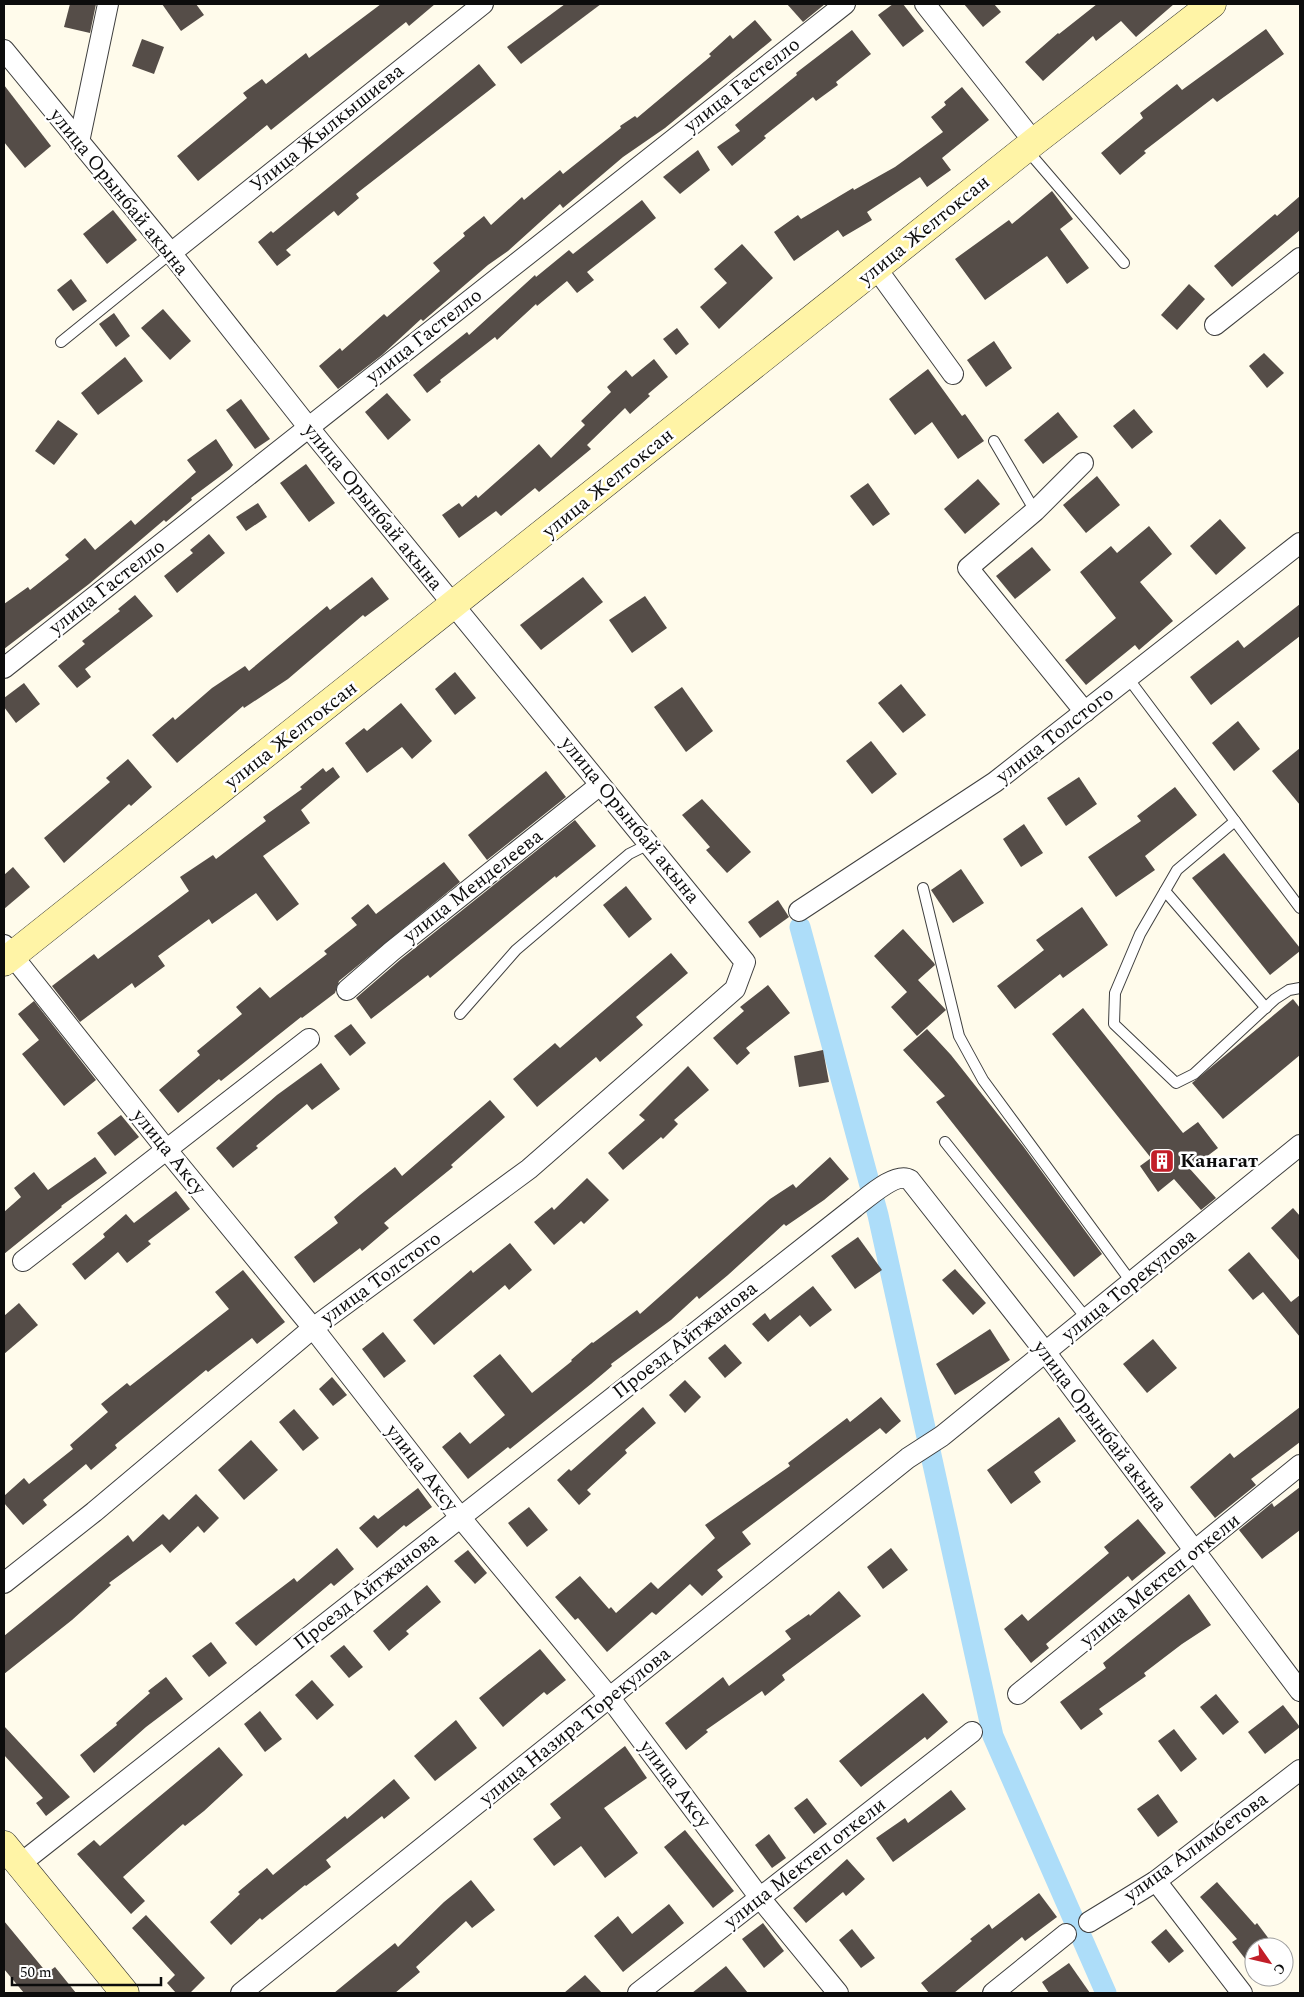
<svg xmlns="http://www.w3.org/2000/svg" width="1304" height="1997" font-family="Spectral,serif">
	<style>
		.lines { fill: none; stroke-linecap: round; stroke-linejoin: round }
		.canal { stroke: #adddf9; stroke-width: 21 }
		.building { fill: #554d48 }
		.service-casing { stroke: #3f3f3f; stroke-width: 12 }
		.minor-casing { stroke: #3f3f3f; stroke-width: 22 }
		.secondary-casing { stroke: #2e2e2e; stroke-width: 29 }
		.service { stroke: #fff; stroke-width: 10 }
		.minor { stroke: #fff; stroke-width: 20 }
		.secondary { stroke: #fff4a6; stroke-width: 28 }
		.labels { text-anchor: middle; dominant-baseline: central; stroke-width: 5; stroke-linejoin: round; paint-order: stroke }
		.street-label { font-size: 20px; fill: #0c0c0c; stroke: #fff }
		.poi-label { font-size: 20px; font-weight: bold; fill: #0c0c0c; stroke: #fff; text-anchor: start }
	</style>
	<rect width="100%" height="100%" fill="#fffbeb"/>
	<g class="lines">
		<!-- canal -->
		<path class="canal" d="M800,927L878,1215L993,1736L1106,1993"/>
	</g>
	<!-- building -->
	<g class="building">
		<path d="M70,4H96L90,33L64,27Z"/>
		<path d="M162,4H196L204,15L181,31Z"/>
		<path d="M381,4H435L409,26L406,22L271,130L267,125L198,181L177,156L247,98L243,93L262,79L266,84L306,53L309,58Z"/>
		<path d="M565,4H601L521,64L507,47Z"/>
		<path d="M787,4H825L803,22Z"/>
		<path d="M893,4H903L924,31L903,47L878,15Z"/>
		<path d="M964,4H994L1001,12L983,27Z"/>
		<path d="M1097,4H1174L1136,37L1121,21L1096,41L1093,36L1043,81L1025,62L1058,33L1059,34Z"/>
		<path d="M755,20L772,40L665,128L623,157L563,208L560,204L508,251L488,265L423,321L421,319L382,355L338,389L319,366L340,348L342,351L384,314L387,317L440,271L433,263L465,236L463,233L484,216L491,225L522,197L524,200L560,170L563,174L621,128L620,126L635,116L637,118L711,56L709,54L730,35L733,39Z"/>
		<path d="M1266,29L1284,54L1217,102L1213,98L1144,151L1146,153L1120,175L1101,153L1143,118L1140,113L1177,84L1182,90Z"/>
		<path d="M852,30L871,54L836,82L838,85L816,101L813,97L764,136L766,138L732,166L717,147L740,131L735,125L797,75L796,73Z"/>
		<path d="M142,39L164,47L154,74L132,66Z"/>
		<path d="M479,64L496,85L356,194L359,198L338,216L334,211L286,250L291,255L277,266L258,242L271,231L273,233Z"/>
		<path d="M4,85L51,146L25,168L4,142Z"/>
		<path d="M962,87L989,120L942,158L951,170L927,187L920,177L867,212L872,220L843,237L838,230L794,261L774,232L798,215L801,219L853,188L854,190L895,167L943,132L931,117L946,105L944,102Z"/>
		<path d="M698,150L710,170L680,194L663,177Z"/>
		<path d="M1052,191L1073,219L1060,229L1089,268L1067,284L1047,256L985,300L955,259L1009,220L1012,224Z"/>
		<path d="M1300,196V230L1232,287L1214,266L1275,214L1277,216Z"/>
		<path d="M642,200L656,218L587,272L594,280L577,293L567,281L537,306L536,304L497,340L495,337L440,380L441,382L427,393L413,375L467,332L469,335L535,275L536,277L569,250L573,254Z"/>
		<path d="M113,210L137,240L107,264L83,234Z"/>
		<path d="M742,244L773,278L719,329L700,307L727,283L714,269Z"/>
		<path d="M71,279L87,301L73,311L57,290Z"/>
		<path d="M1189,284L1205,299L1177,330L1161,315Z"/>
		<path d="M163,309L191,341L170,360L141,328Z"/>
		<path d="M114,313L130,336L116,347L99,324Z"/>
		<path d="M677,328L689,344L676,355L663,339Z"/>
		<path d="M994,341L1012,368L986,387L967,360Z"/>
		<path d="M1264,353L1284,373L1267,388L1249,366Z"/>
		<path d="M125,357L143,381L98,415L81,393Z"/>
		<path d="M654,359L668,377L648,394L650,396L630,414L625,408L587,445L591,449L539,492L535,488L501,516L496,511L459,538L442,515L459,503L462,507L476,495L478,498L539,444L551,458L585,425L581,421L611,392L607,387L626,370L632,377Z"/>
		<path d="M928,369L962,416L965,414L984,441L958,459L932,422L915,435L889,399Z"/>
		<path d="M387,393L411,420L388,440L365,412Z"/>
		<path d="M241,399L270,439L255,449L226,410Z"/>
		<path d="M1134,409L1153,432L1132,449L1113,426Z"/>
		<path d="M1058,412L1078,437L1043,464L1024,440Z"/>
		<path d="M58,420L78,434L54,465L35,451Z"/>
		<path d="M216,439L233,465L230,469L191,498L192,500L166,522L164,520L89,584L4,649V604L28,587L30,590L69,559L65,555L85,538L95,550L131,520L135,525L196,472L187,460Z"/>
		<path d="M306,464L335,503L309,522L280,483Z"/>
		<path d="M1097,476L1120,505L1086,533L1063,505Z"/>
		<path d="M978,479L1000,504L965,534L944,509Z"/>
		<path d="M868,483L890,514L873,526L850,496Z"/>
		<path d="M258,503L267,517L246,531L236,517Z"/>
		<path d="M1220,519L1246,548L1216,575L1190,546Z"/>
		<path d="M1149,526L1172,554L1140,582L1173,621L1139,650L1135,645L1086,685L1065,660L1116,618L1080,572L1111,546L1117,553Z"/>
		<path d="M209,534L225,553L177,593L164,576L193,553L190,550Z"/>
		<path d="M1032,547L1051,570L1015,599L996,576Z"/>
		<path d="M372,577L389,599L365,617L363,615L288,679L244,708L243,706L177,763L152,735L173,717L175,720L212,688L245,666L249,671L327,606L330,610Z"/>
		<path d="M583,577L603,602L541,650L520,625Z"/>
		<path d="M135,595L153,616L85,669L91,677L77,688L58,666L85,644L82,641L120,611L118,609Z"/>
		<path d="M645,596L667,628L632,653L609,620Z"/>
		<path d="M1300,604V636L1211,705L1190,677L1238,640L1244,648Z"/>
		<path d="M455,672L476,698L455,715L435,689Z"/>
		<path d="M24,683L40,704L16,723L4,707V698Z"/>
		<path d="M901,684L926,715L903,733L878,703Z"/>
		<path d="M682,687L713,731L686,752L654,707Z"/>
		<path d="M401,703L432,741L412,759L402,747L367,773L345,743L364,728L367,731Z"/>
		<path d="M1238,721L1260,749L1234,771L1212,743Z"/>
		<path d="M871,741L897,774L872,794L846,761Z"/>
		<path d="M1300,748V805L1272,771Z"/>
		<path d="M128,759L152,787L131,806L129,804L64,863L44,838L110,782L106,778Z"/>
		<path d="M333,767L340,777L301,810L310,823L263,856L299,904L277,921L256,893L212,924L209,919L158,956L165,966L135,988L132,983L80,1022L52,986L94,954L98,959L189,891L180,877L213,855L216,859L266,821L263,817L302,789L300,787L323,768L326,772Z"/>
		<path d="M546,771L566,797L487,860L468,835Z"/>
		<path d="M1079,777L1097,804L1066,826L1047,798Z"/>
		<path d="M1175,787L1197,815L1145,856L1155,870L1116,897L1088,857L1141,821L1137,816Z"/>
		<path d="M702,799L751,852L727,873L706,850L710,847L682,815Z"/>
		<path d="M575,820L596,846L556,878L555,876L430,978L428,975L371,1019L356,998L400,960Z"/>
		<path d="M1024,824L1043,853L1021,867L1003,839Z"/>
		<path d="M1224,853L1300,948V951L1270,975L1192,878Z"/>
		<path d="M444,862L460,882L339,981L335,993L302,1018L301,1017L221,1081L219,1079L178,1113L159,1090L200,1055L197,1051L242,1014L236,1007L260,987L270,998L327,954L324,951L357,925L351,918L368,904L376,914Z"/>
		<path d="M13,867L30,887L4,909V875Z"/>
		<path d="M961,869L984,903L953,923L931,890Z"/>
		<path d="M626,886L652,919L629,938L603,905Z"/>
		<path d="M778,900L789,917L760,938L748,922Z"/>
		<path d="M1082,907L1108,945L1063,978L1060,974L1015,1009L997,986L1044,950L1036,940Z"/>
		<path d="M903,929L934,963L935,965L918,980L946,1010L917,1036L891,1007L907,992L874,956Z"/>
		<path d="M671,953L688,973L636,1017L643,1025L600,1062L596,1057L537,1107L513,1079L555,1043L560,1048Z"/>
		<path d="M768,985L790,1013L746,1048L750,1053L737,1065L713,1038L744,1011L740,1007Z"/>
		<path d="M1293,999L1300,1008V1055L1223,1119L1192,1083Z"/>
		<path d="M34,1001L96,1080L64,1106L22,1054L39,1040L18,1014Z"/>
		<path d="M1083,1008L1183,1133L1198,1122L1218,1148L1190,1169L1216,1198L1201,1210L1174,1179L1158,1192L1140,1166L1151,1158L1052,1034Z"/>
		<path d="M351,1024L366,1043L350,1056L334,1036Z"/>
		<path d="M927,1029L951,1055L1023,1146L1102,1254L1074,1277L936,1102L945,1096L903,1050Z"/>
		<path d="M823,1050L829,1082L799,1087L794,1056Z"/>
		<path d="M321,1063L340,1089L312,1110L307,1104L256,1146L258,1148L233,1168L216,1148L277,1095Z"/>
		<path d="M688,1066L709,1090L674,1120L678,1124L663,1139L661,1137L623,1170L608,1153L645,1120L639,1115Z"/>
		<path d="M490,1100L505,1117L451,1165L453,1167L384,1223L389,1228L362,1251L360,1248L314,1283L294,1257L338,1223L334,1217L360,1195L395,1167L402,1176Z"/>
		<path d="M121,1115L139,1137L115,1156L97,1133Z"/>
		<path d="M95,1157L107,1173L61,1206L62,1207L4,1254V1212L21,1197L14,1188L34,1172L48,1190Z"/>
		<path d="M830,1157L849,1179L824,1200L786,1226L784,1224L728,1275L699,1299L697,1296L671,1320L611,1364L612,1366L591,1384L510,1449L508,1447L468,1479L442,1447L460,1432L470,1444L505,1415L473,1376L500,1354L532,1393L572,1361L571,1360L592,1342L593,1343L637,1310L640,1314L770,1199L793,1184L796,1188Z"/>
		<path d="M587,1178L609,1200L584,1224L581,1221L554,1245L534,1222L552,1207L554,1210Z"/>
		<path d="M176,1191L190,1209L148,1241L151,1244L127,1263L118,1252L85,1280L72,1264L105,1237L103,1234L126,1214L134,1223Z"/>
		<path d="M1293,1208L1300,1216V1261L1271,1228Z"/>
		<path d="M858,1237L882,1270L855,1289L831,1256Z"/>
		<path d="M510,1243L532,1270L509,1290L505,1285L434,1345L413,1320L471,1270L473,1273Z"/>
		<path d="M1249,1252L1291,1302L1300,1295V1337L1263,1292L1253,1300L1228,1270Z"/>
		<path d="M955,1269L986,1303L973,1315L942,1280Z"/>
		<path d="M243,1270L285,1322L257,1344L252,1338L208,1372L206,1370L115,1445L117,1448L91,1470L86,1464L43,1500L47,1505L23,1525L4,1503V1496L24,1478L29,1484L73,1449L70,1445L108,1412L101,1404L127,1383L130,1386L229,1309L215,1292Z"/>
		<path d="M813,1286L832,1310L810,1327L800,1315L768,1342L752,1324L765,1313L770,1320Z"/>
		<path d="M19,1303L38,1325L4,1354V1316Z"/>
		<path d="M990,1329L1010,1360L955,1395L936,1364Z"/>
		<path d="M383,1332L406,1361L384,1378L362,1349Z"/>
		<path d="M1153,1339L1177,1368L1147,1393L1123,1364Z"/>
		<path d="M725,1344L742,1363L725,1378L708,1358Z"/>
		<path d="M332,1377L347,1395L333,1406L319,1389Z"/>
		<path d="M685,1380L701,1397L685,1413L669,1395Z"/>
		<path d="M881,1397L901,1421L886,1434L880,1428L742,1532L751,1544L717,1570L723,1577L702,1596L690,1584L656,1615L652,1612L607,1652L578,1618L575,1620L555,1597L580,1576L609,1609L611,1607L616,1613L651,1582L658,1589L715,1538L705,1525L790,1466L788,1463L847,1418L850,1422Z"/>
		<path d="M643,1407L656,1423L625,1450L627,1453L587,1490L591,1494L579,1505L557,1480L569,1469L571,1471Z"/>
		<path d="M1300,1407V1442L1251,1479L1256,1485L1215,1518L1190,1487L1230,1453L1234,1458Z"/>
		<path d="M294,1409L319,1438L303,1451L279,1422Z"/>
		<path d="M1059,1417L1076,1441L1034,1472L1041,1482L1011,1504L987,1470Z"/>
		<path d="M251,1440L278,1470L244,1500L218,1470Z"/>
		<path d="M1300,1487V1530L1262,1559L1239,1530L1272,1503L1274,1507Z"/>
		<path d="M418,1488L432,1507L406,1527L404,1525L377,1548L359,1528L374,1515L378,1519Z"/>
		<path d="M196,1494L219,1518L204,1533L198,1526L170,1553L162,1544L109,1583L111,1585L72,1620L4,1674V1636L128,1535L133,1542L163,1514L169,1520Z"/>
		<path d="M529,1507L548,1530L527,1547L508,1523Z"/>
		<path d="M1138,1519L1166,1553L1132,1581L1128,1576L1046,1644L1049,1648L1031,1663L1004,1629L1022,1614L1028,1621L1109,1553L1104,1547Z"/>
		<path d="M337,1548L354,1569L334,1586L331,1583L256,1646L235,1623L294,1578L297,1582Z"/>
		<path d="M891,1548L908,1570L883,1589L867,1567Z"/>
		<path d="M468,1550L487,1573L475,1584L454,1561Z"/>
		<path d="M427,1585L441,1602L406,1631L409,1634L389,1651L373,1631Z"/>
		<path d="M839,1591L861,1616L782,1675L785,1680L765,1696L762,1691L706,1730L708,1732L686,1750L665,1723L723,1677L729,1686L791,1639L785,1631L809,1614L810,1616Z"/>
		<path d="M1189,1594L1211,1625L1182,1644L1144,1673L1146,1676L1099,1709L1103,1714L1081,1730L1060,1702L1106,1668L1103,1663Z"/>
		<path d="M211,1642L227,1663L209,1677L192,1656Z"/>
		<path d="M344,1645L363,1667L349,1678L330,1656Z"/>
		<path d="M540,1649L566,1680L547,1695L544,1692L503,1727L479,1698Z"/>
		<path d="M166,1677L183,1699L146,1727L94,1773L80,1755L117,1725L116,1723L150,1693L148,1691Z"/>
		<path d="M312,1680L334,1705L317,1720L295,1695Z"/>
		<path d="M923,1693L948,1722L927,1740L925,1737L861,1787L839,1761Z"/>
		<path d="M1216,1694L1239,1722L1223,1735L1200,1707Z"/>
		<path d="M1283,1705L1300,1727L1265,1754L1248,1732Z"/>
		<path d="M260,1711L282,1739L265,1752L244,1724Z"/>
		<path d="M456,1720L477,1748L435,1781L414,1756Z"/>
		<path d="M4,1726L70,1797L46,1816L36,1803L43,1798L4,1755Z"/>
		<path d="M1174,1729L1197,1759L1181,1772L1158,1741Z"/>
		<path d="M625,1746L647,1778L604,1808L638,1853L605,1878L581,1846L554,1866L533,1839L561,1818L550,1804Z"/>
		<path d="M219,1747L243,1775L204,1811L185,1826L183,1824L123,1877L145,1901L131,1914L77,1854L94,1840L100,1846Z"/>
		<path d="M394,1779L410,1798L384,1819L382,1816L326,1860L331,1867L306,1886L305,1885L262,1920L260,1918L231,1945L210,1922L240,1894L238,1892L267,1868L273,1875L345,1816L347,1819Z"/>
		<path d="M951,1790L966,1809L893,1862L876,1838L905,1818L908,1823Z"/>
		<path d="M1158,1794L1178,1822L1158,1837L1137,1809Z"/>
		<path d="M807,1798L827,1824L814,1834L794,1808Z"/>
		<path d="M685,1830L734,1891L713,1908L664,1847Z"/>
		<path d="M769,1834L786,1858L772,1868L755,1845Z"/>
		<path d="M847,1859L865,1879L846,1896L843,1892L806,1923L793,1908Z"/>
		<path d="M471,1880L495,1910L472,1928L466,1921L416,1967L420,1972L395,1993H334L395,1943L398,1947L444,1902Z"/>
		<path d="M1217,1882L1255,1925L1257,1923L1275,1947H1254V1970L1232,1942L1237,1939L1200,1897Z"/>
		<path d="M1039,1893L1057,1917L1025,1941L1022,1937L954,1993H929L921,1983L972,1941L970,1939L989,1924L992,1929Z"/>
		<path d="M669,1904L684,1923L623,1972L594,1936L618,1916L632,1934Z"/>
		<path d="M146,1915L205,1978L190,1993H176L167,1983L175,1975L132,1928Z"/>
		<path d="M4,1921L47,1973L55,1967L76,1993H24L4,1969Z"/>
		<path d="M763,1923L784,1951L764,1968L742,1939Z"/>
		<path d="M852,1929L875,1958L861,1968L839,1940Z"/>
		<path d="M1166,1929L1184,1951L1169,1963L1151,1942Z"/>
		<path d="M1069,1963L1090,1993H1049L1042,1982Z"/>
		<path d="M726,1966L748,1993H692Z"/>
		<path d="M585,1975L602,1993H564Z"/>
	</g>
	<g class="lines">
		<defs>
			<g id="service">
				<path d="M1027,150L1124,263"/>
				<path d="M61,342L171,253"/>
				<path d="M994,441L1035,511"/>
				<path d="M1128,678L1300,908"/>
				<path d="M1235,821L1177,870L1140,934L1115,993L1114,1024L1176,1083L1194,1074L1275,999L1289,990L1300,988"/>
				<path d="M923,888L959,1036L983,1080L1132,1283"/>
				<path d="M1165,891L1266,1008"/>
				<path d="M460,1014L516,950L629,854L649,844"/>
				<path d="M945,1142L1087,1319"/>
			</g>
			<g id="minor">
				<path d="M925,4L1034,142"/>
				<path d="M4,50L171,253L309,428L745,962L735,989L529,1169L313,1328L94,1512L4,1583"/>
				<path d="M79,142L108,4"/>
				<path d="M171,253L483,4"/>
				<path d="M876,268L953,374"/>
				<path d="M1215,325L1300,258"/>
				<path d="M1083,463L1035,511L968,568L1085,712"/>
				<path d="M4,668L845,4"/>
				<path d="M799,911L995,782L1300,543"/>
				<path d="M4,945L166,1149L313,1328L460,1517L610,1698L760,1898L838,1993"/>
				<path d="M347,990L392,951L600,785"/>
				<path d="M23,1261L309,1039"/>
				<path d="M1018,1694L1300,1465"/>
				<path d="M20,1864L855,1207C867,1198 896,1171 910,1180L1046,1353L1300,1691"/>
				<path d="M1156,1881L1242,1993"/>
				<path d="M1089,1922L1156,1881L1300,1770"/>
				<path d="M241,1993L908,1458L942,1436L1300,1145"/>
				<path d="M638,1993L972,1732"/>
				<path d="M993,1993L1066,1934"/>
			</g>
			<g id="secondary">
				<path d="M4,962L1034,142L1212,4"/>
				<path d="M4,1845L125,1993"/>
			</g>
		</defs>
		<!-- service casing -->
		<use href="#service" class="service-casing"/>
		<!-- minor casing -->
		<use href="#minor" class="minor-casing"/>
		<!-- secondary casing -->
		<use href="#secondary" class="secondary-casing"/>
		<!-- service -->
		<use href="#service" class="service"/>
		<!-- minor -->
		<use href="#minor" class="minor"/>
		<!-- secondary -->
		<use href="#secondary" class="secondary"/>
	</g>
	<!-- icons -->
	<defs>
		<symbol id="building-square" viewBox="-11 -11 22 22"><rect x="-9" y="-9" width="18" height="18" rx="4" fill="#c21e28" stroke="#fff"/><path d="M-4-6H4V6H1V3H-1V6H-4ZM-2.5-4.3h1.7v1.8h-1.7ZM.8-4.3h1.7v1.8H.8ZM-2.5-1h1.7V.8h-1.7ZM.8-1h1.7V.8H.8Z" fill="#fff"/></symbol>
	</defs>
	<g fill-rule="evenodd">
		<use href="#building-square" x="1148" y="1147" width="28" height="28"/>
	</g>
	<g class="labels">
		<!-- street labels -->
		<g class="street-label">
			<text transform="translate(742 85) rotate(-38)">улица Гастелло</text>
			<text transform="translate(327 128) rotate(-39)">Улица Жылкышиева</text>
			<text transform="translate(119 192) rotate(51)">улица Орынбай акына</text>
			<text transform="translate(924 230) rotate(-39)">улица Желтоксан</text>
			<text transform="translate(424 336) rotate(-38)">улица Гастелло</text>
			<text transform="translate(608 483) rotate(-39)">улица Желтоксан</text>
			<text transform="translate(373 507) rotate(51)">улица Орынбай акына</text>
			<text transform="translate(107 587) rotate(-38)">улица Гастелло</text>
			<text transform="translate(291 735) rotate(-38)">улица Желтоксан</text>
			<text transform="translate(1055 735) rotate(-38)">улица Толстого</text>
			<text transform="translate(630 820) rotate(51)">улица Орынбай акына</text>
			<text transform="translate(473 886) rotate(-38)">улица Менделеева</text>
			<text transform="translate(169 1152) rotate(51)">улица Аксу</text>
			<text transform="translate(381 1278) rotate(-36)">улица Толстого</text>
			<text transform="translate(1129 1285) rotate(-39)">улица Торекулова</text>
			<text transform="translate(685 1340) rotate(-38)">Проезд Айтжанова</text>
			<text transform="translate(1100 1426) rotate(53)">улица Орынбай акына</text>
			<text transform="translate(422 1468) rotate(52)">улица Аксу</text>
			<text transform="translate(1160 1580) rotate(-39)">улица Мектеп откели</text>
			<text transform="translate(366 1591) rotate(-38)">Проезд Айтжанова</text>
			<text transform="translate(575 1726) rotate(-39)">улица Назира Торекулова</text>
			<text transform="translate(675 1784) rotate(53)">улица Аксу</text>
			<text transform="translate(1196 1847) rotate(-36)">улица Алимбетова</text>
			<text transform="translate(805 1863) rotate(-38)">улица Мектеп откели</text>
		</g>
		<!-- poi labels -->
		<g class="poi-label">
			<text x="1180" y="1161">Канагат</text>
		</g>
	</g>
	<!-- border -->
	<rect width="1304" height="1997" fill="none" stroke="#0c0c0c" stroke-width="10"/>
	<!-- north arrow -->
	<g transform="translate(1269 1962) rotate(124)"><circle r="24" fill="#ffffff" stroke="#9e9e9e"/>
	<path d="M0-4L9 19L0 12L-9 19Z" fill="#c21e28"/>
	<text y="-8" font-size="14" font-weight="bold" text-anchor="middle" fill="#0c0c0c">С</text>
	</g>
	<!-- scale -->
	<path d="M12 1977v8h149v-8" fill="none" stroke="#0c0c0c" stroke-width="2.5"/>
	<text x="20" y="1977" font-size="15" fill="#0c0c0c" stroke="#ffffff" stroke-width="4" paint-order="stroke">50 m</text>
</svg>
